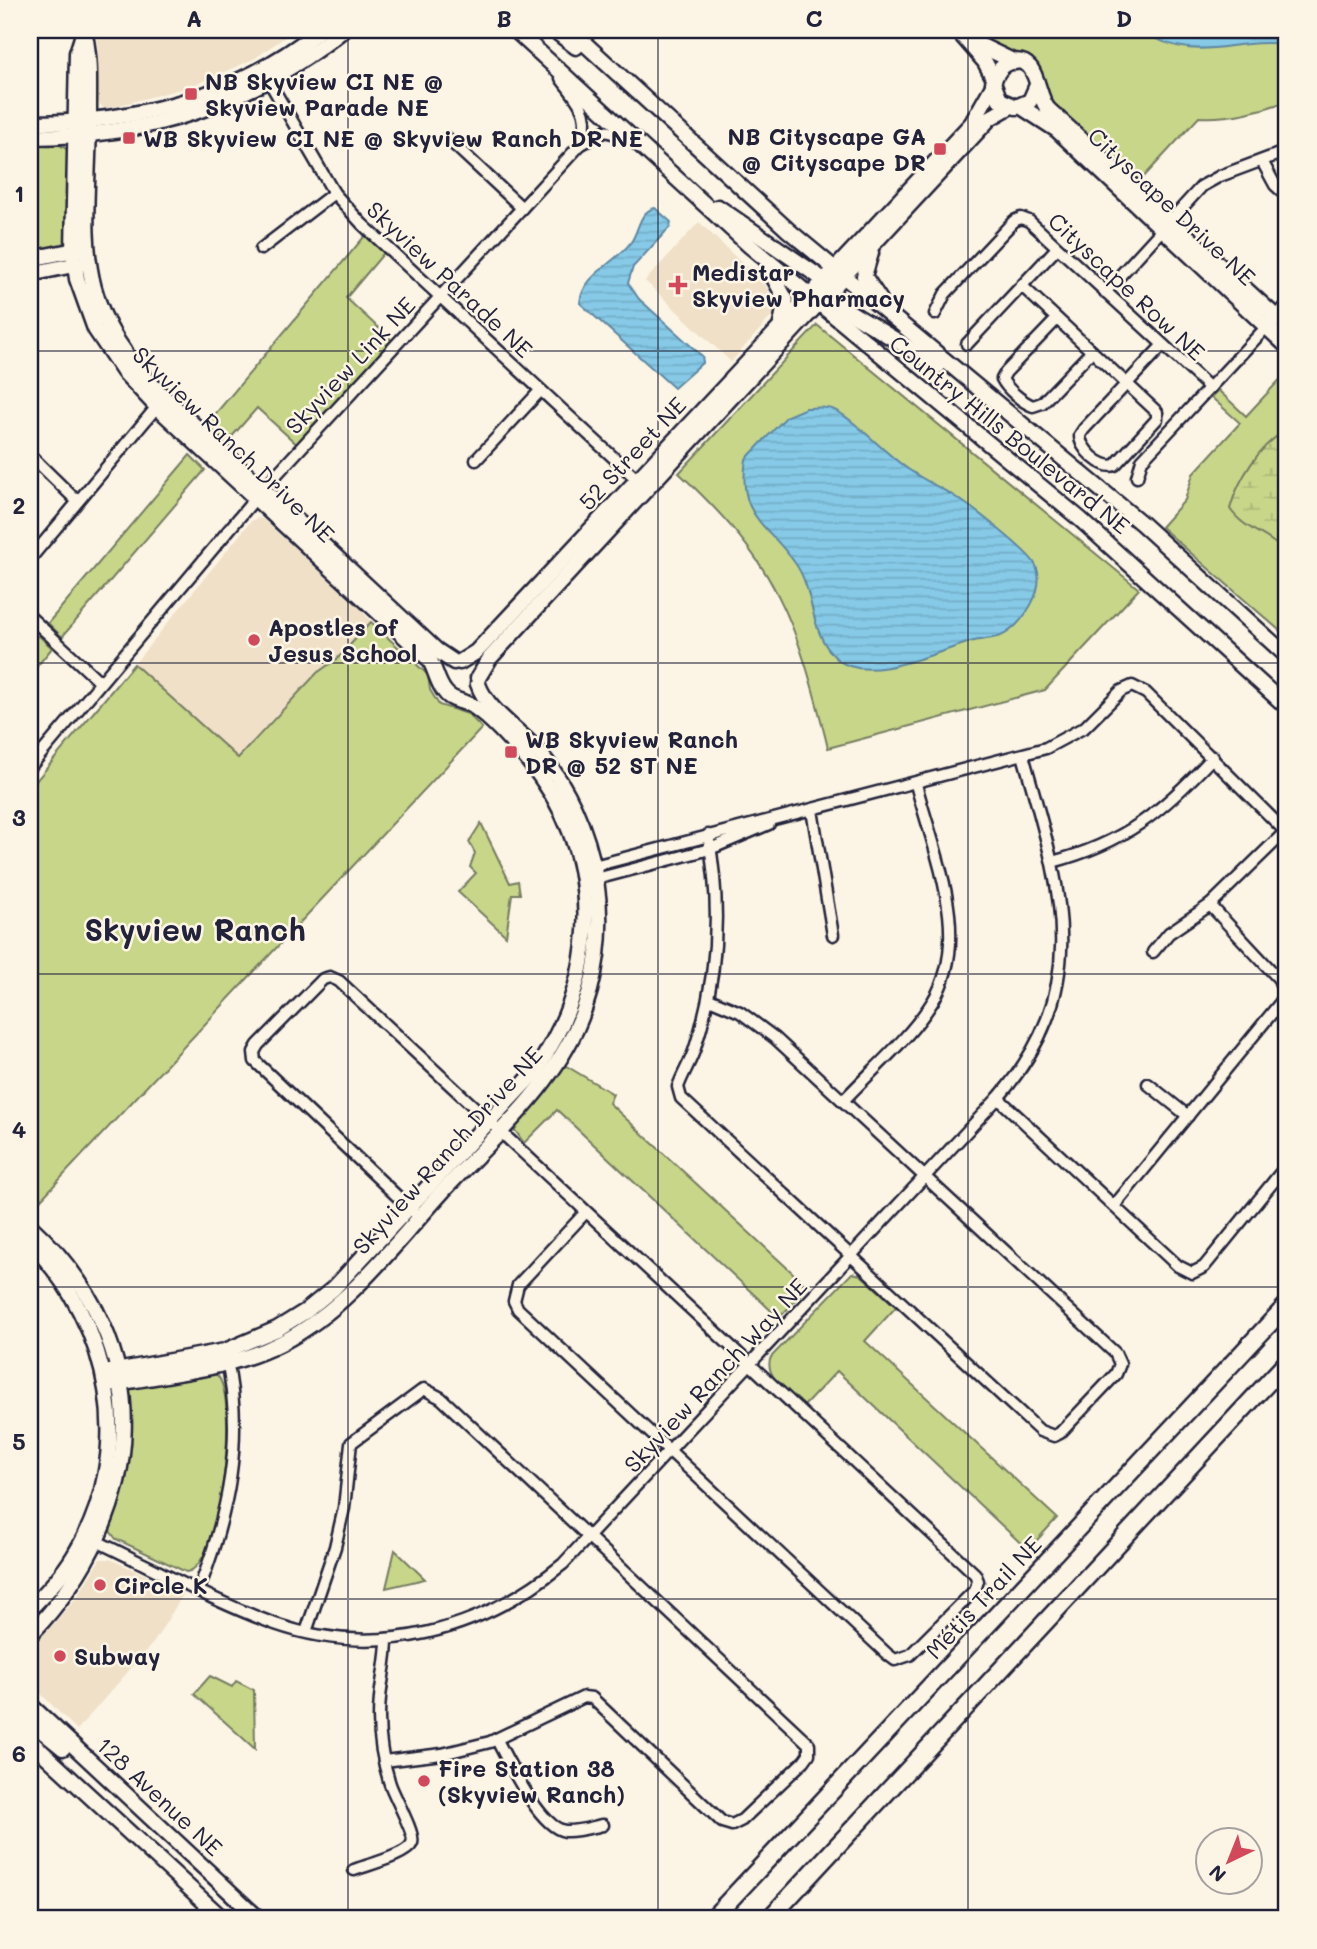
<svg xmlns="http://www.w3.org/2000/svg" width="1317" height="1949" font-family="Mali,sans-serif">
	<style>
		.built { fill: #f0e0c8 }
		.green { fill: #c8d689; stroke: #757c62; stroke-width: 2 }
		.wetland { fill: url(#wetland-marsh); stroke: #757c62; stroke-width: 2 }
		.water { fill: url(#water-rules); stroke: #5e87a2; stroke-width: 2 }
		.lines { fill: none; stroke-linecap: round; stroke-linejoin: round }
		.street-casing { stroke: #22223b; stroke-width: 15 }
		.secondary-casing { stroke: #22223b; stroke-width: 19 }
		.primary-casing { stroke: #22223b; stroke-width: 21 }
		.street { stroke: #fcf5e5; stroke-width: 10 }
		.secondary { stroke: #fcf5e5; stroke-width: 14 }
		.primary { stroke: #fcf5e5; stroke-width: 16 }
		.grid { fill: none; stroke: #22223b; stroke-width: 2; stroke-opacity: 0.55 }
		.poi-dot { fill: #d1495b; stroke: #fcf5e5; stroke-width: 2.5 }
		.labels { text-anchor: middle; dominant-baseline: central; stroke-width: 5; stroke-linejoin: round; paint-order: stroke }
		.poi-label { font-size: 23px; font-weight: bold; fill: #22223b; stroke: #fcf5e5; text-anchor: start }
		.street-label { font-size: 23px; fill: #22223b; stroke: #fcf5e5 }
		.district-label { font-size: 30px; font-weight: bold; fill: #22223b; stroke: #fcf5e5 }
		.neatline { fill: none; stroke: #22223b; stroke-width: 2.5 }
		.grid-label { font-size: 23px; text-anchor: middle; font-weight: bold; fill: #22223b }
	</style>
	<defs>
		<pattern id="wetland-marsh" width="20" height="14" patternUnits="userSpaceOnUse" patternTransform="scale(1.75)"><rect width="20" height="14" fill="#c8d689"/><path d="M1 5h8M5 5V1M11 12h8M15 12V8" fill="none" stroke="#acb777"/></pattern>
		<pattern id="water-rules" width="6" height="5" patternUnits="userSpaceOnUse" patternTransform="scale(1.75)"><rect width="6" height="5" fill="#86cae7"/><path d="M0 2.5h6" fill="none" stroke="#73adc7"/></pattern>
	</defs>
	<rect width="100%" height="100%" fill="#fcf5e5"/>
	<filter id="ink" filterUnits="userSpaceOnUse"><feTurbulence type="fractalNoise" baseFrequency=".0143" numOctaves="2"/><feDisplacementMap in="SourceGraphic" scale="14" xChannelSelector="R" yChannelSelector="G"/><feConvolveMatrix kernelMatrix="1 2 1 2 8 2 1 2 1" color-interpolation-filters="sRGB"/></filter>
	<g filter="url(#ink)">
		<!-- built -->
		<g class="built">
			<path d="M98,30H295L254,59L192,86L105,109L98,103Z"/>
			<path d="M699,222L766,286L778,309L731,362L645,281Z"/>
			<path d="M257,518L263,519L359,607L371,622L338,658L317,673L238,759L134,664L251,521Z"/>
			<path d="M100,1559H110L184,1593L154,1642L77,1730L30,1683V1650L77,1597Z"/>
		</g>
		<!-- green -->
		<g class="green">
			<path d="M979,30H1287V101C1261,111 1227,119 1199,117L1140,181L1050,104L1035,64L1000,50Z"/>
			<path d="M30,143H56L68,150L69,159L67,239L63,246L30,255Z"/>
			<path d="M369,231L388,248L346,298L396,344L301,448L257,408L221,449L201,431Z"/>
			<path d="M817,325L1139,589L1045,690L828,748C796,619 778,565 679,473Z"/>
			<path d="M1287,372V637L1161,527L1185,500L1193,474L1240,423L1211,397L1218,390L1246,416Z"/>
			<path d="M190,455L205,470L62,637L48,623Z"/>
			<path d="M371,622L428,675L430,690L439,705L468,714L482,728L31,1210L30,788L134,664L238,758L317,673L338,658Z"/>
			<path d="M38,635L52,648L30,675V645Z"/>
			<path d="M481,823L510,883L518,881L520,894H512L506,936L458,892L476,873L470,867L475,853L469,842Z"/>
			<path d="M563,1064L613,1094L609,1103L808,1287L779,1318L557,1110L524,1143L512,1126Z"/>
			<path d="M852,1273L861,1275L896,1307L865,1341L1057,1518L1028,1550L837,1371L804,1406C791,1394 762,1376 771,1357Z"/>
			<path d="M210,1374L217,1375C240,1399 221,1569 186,1572L116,1539L110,1531L111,1524L125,1474L130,1389Z"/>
			<path d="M395,1550L425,1579L386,1588Z"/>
			<path d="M210,1676L232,1687L236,1681L254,1690L255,1749L194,1694Z"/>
		</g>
		<!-- wetland -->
		<path class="wetland" d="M1287,431V553C1270,535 1244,530 1230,509C1237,482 1261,441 1287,431Z"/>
		<!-- water -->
		<g class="water">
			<path d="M1138,30H1287V44C1226,37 1203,67 1138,30Z"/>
			<path d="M655,208L671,222L670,227L633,267L628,283L639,299L702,356L703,362L674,388L580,303C582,275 616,263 631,242C639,231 639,211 655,208Z"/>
			<path d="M806,408C814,408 824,406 832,409C853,417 888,457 911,471C925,481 942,488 957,498C971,506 1032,554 1036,566C1046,589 1024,622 1005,634C997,639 983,639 974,641C940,650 867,686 837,659C808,633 816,592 795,563C767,523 737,517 746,459L787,416Z"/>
		</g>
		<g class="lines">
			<defs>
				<g id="street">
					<path d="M266,76L334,193L362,224L642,484"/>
					<path d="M561,78C579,103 593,113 580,145"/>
					<path d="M447,138L522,208"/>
					<path d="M1262,161L1275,185L1287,196"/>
					<path d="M261,249L334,193"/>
					<path d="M1022,286L1157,412V419L1115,465C1102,470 1079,448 1080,435L1084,429L1163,345"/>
					<path d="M1105,292L1202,186L1220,176L1287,151"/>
					<path d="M935,314L945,294L1014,221L1021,218L1029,221L1210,388"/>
					<path d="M1057,319L1006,372L1002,379C1007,389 1022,402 1033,406L1042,403L1092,351"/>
					<path d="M967,344L1057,248"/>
					<path d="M30,455L77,501"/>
					<path d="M476,460L540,391"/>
					<path d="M1137,477L1142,460L1287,305"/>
					<path d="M30,559L160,403"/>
					<path d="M30,617L100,682"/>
					<path d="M30,767L264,488L580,145L605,131L627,137"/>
					<path d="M812,810L833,935"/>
					<path d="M708,835C722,908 718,977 695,1048C691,1061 683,1073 678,1087L681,1098L1040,1431L1054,1436L1060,1433L1116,1374L1120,1364L1115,1353L775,1038L740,1012L709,999"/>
					<path d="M1052,862C1125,843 1163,811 1213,757"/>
					<path d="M590,867L1046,748L1085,727L1121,691L1132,686L1146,693L1287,833"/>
					<path d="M591,878L596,879L710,849L769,824"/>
					<path d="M1153,952L1169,933L1210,905"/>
					<path d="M1148,1084L1188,1116"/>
					<path d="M998,1098L1178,1266L1192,1273L1204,1267L1287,1165"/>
					<path d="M843,1101C873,1069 910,1038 933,1001C973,936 933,851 916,784"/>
					<path d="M1114,1206L1281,1002L1284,992L1279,979L1210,905L1286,831"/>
					<path d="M419,1217L255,1061L254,1052L258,1045L323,979L330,977L339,981L975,1574L978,1581L975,1590L910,1655L895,1660L887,1654L518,1309L514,1301L518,1285L586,1212"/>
					<path d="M92,1539C152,1567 212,1601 275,1624C378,1660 481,1631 563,1564L998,1098C1097,984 1059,884 1023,755"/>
					<path d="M199,1589C228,1514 245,1438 226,1357"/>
					<path d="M306,1632L335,1547L344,1508L351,1443L424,1389L441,1398L809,1744V1754L804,1761L742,1820L732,1825L722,1822L592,1698L584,1697L490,1742L442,1754L384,1761"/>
					<path d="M497,1740C508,1761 540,1828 565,1831C577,1832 592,1827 603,1825"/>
					<path d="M354,1870C367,1865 408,1855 412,1843C416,1835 394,1796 390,1784C381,1756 377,1727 380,1698C382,1678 387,1659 387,1639"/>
				</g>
				<g id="secondary">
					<path d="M515,30L750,246L1080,519L1287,707"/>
					<path d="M554,30L576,47"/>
					<path d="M570,30L788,230L1141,523L1287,656"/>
					<path d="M957,30L985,62L994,79"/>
					<path d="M84,31L77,53L73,251L77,279L95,329L124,372L157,407L429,659C436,670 437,683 445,692C451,701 464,701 473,706C492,719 511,741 526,758C606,853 602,973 534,1073L334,1288L306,1311L277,1329L225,1351L105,1373"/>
					<path d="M85,35C90,58 89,81 89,104C90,231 62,299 165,398L436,650L454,662"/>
					<path d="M969,40L1015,62"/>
					<path d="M1037,85L1030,101L1016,107L1000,100L993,83C996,73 1001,65 1011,62C1040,55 1035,96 1049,110L1287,327"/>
					<path d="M1020,106L1057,130L1287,346"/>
					<path d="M30,123C135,123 237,97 320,30"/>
					<path d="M30,137C149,137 249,105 343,30"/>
					<path d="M718,207L824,280L832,281"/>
					<path d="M871,253L864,276L880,300"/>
					<path d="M30,259L80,249"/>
					<path d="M769,269L786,300L781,324"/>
					<path d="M30,274L83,263"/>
					<path d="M817,297L835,303L938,366"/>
					<path d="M460,662L476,652L972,123L993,86"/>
					<path d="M478,678L490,658L990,118L1011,106"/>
					<path d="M30,1226C162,1347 148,1511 30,1635"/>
					<path d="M30,1242C112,1325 137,1453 74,1556C62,1576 46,1592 30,1609"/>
					<path d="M107,1385C167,1373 226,1371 281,1343C346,1310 394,1245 442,1192C489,1142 547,1092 576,1029C597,983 604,930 596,879C588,832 567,782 534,747C516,728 487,710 478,684"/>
					<path d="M30,1705L259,1919"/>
					<path d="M30,1721L63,1748"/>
					<path d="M30,1741L223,1919"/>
				</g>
				<g id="primary">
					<path d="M712,1919L1287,1305"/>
					<path d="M769,1919L1287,1362"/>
				</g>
			</defs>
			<!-- street casing -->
			<use href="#street" class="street-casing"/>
			<!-- secondary casing -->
			<use href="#secondary" class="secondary-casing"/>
			<!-- primary casing -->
			<use href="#primary" class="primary-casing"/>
			<!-- street -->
			<use href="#street" class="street"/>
			<!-- secondary -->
			<use href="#secondary" class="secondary"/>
			<!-- primary -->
			<use href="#primary" class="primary"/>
		</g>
	</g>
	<!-- grid -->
	<path class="grid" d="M348,30V1919M658,30V1919M968,30V1919M30,351H1287M30,663H1287M30,974H1287M30,1287H1287M30,1599H1287"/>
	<!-- markers -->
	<g class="poi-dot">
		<rect x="184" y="87" width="14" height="14" rx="3.5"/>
		<rect x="122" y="131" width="14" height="14" rx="3.5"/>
		<rect x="933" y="142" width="14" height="14" rx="3.5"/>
		<path d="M674.5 274.5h7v7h7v7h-7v7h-7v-7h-7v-7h7z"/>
		<circle cx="254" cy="640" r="7"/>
		<rect x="504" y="745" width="14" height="14" rx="3.5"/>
		<circle cx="100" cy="1585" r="7"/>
		<circle cx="60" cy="1656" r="7"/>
		<circle cx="424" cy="1781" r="7"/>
	</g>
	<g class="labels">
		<!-- poi labels -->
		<g class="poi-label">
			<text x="205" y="81">NB Skyview CI NE @<tspan x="205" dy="26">Skyview Parade NE</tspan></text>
			<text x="926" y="136" text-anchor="end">NB Cityscape GA<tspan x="926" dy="26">@ Cityscape DR</tspan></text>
			<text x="143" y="138">WB Skyview CI NE @ Skyview Ranch DR NE</text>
			<text x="692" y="272">Medistar<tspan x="692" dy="26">Skyview Pharmacy</tspan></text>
			<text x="268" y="627">Apostles of<tspan x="268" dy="26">Jesus School</tspan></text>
			<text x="525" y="739">WB Skyview Ranch<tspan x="525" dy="26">DR @ 52 ST NE</tspan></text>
			<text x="114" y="1585">Circle K</text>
			<text x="74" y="1656">Subway</text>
			<text x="438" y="1768">Fire Station 38<tspan x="438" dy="26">(Skyview Ranch)</tspan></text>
		</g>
		<!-- street labels -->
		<g class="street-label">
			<text transform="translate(1172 206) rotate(43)">Cityscape Drive NE</text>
			<text transform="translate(450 279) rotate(43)">Skyview Parade NE</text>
			<text transform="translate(1127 286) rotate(43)">Cityscape Row NE</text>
			<text transform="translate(350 365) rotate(-47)">Skyview Link NE</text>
			<text transform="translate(1010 434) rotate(39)">Country Hills Boulevard NE</text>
			<text transform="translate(234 444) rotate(44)">Skyview Ranch Drive NE</text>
			<text transform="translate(632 453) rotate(-47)">52 Street NE</text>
			<text transform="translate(447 1150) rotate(-48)">Skyview Ranch Drive NE</text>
			<text transform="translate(715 1375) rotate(-47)">Skyview Ranch Way NE</text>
			<text transform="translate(983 1597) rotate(-47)">Métis Trail NE</text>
			<text transform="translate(160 1796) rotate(43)">128 Avenue NE</text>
		</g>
		<!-- district labels -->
		<g class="district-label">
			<text x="195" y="929">Skyview Ranch</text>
		</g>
	</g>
	<!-- margin -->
	<rect width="1317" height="1949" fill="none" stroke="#fcf5e5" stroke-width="77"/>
	<!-- north arrow -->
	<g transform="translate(1229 1861) rotate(223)"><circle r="33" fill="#fcf5e5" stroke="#a5a1a1" stroke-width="2"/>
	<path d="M0-5L12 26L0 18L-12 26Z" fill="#d1495b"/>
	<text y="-10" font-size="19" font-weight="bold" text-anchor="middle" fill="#22223b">N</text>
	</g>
	<rect x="38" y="38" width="1240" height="1872" class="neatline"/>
	<g class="grid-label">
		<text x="194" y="27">A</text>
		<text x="504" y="27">B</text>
		<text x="814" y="27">C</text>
		<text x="1124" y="27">D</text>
		<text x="19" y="202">1</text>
		<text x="19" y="514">2</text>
		<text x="19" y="826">3</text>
		<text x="19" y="1138">4</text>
		<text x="19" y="1450">5</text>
		<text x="19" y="1762">6</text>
	</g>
</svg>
